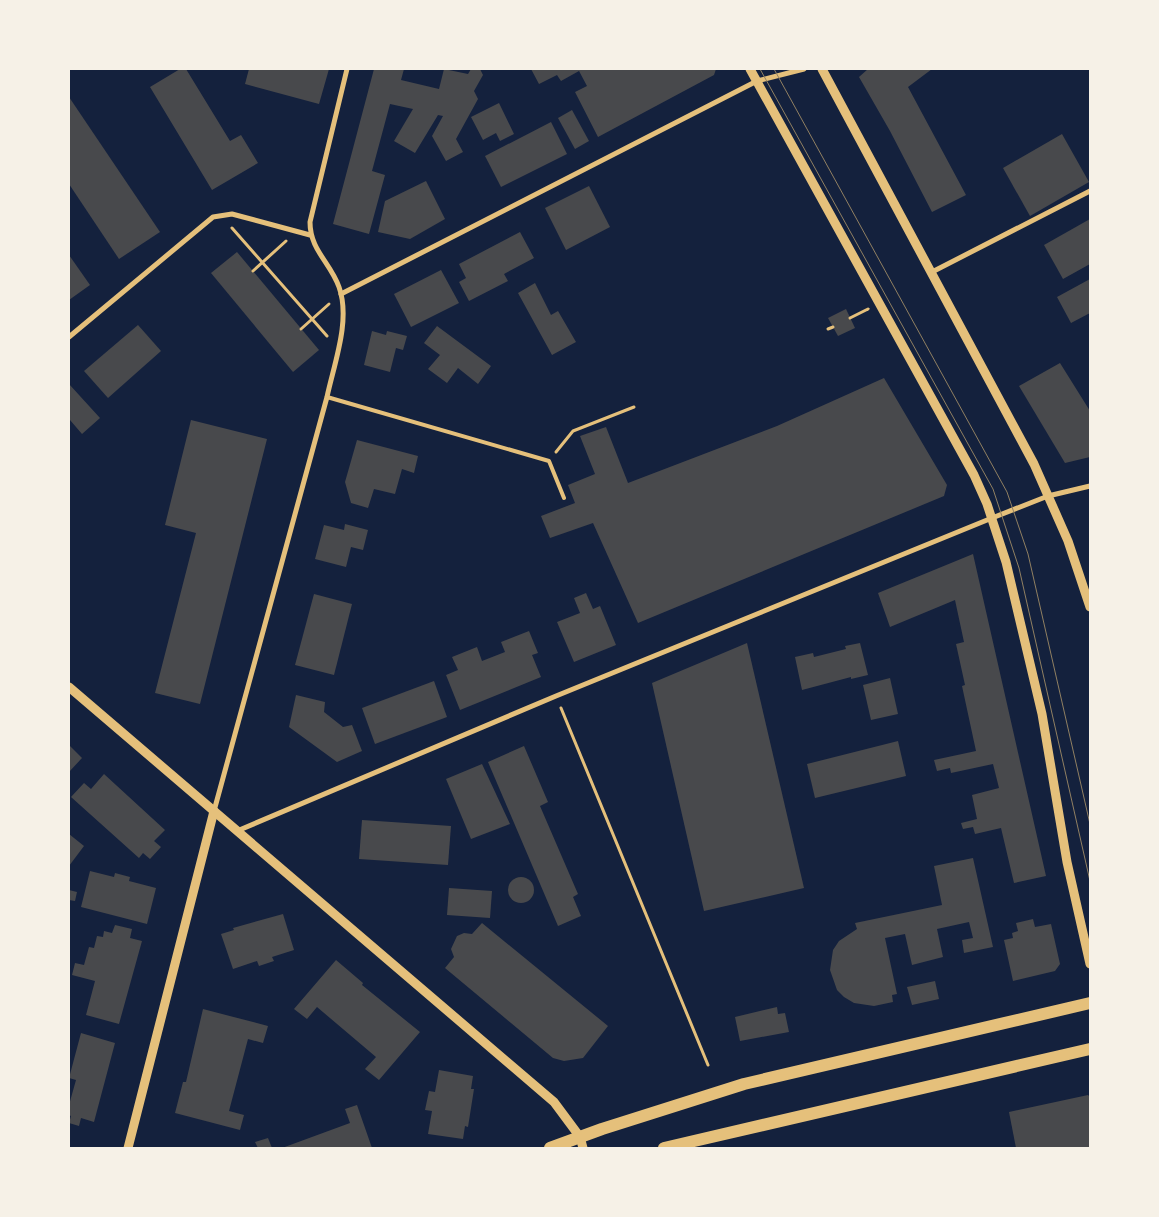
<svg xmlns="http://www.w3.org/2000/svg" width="1159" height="1217" font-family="Rubik,sans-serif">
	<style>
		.building { fill: #48494c }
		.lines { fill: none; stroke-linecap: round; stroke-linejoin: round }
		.path { stroke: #e5c07b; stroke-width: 3 }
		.service { stroke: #e5c07b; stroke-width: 4 }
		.minor { stroke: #e5c07b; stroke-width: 5 }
		.tertiary { stroke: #e5c07b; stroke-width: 9 }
		.primary { stroke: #e5c07b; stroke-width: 12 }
		.tram { stroke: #918062; stroke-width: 1 }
	</style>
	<rect width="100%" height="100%" fill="#14213d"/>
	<!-- building -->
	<g class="building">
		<path d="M180,69H186L230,141L241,135L258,163L212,190L150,87Z"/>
		<path d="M249,69H329L319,104L245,84Z"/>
		<path d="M374,69H404L401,80L439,89L444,69L468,74L471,69H480L483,75L474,91L478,99L456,139L463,152L446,161L432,136L443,116L438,115L415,153L394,141L413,109L390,104L372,171L385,175L369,234L333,224Z"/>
		<path d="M531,69H716L714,75L598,137L575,92L587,86L579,71L561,81L557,75L539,84Z"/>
		<path d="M868,69H932L908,87L966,195L932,212L890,131L859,77Z"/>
		<path d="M69,97L160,232L119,259L69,184Z"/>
		<path d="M499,103L514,134L500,141L496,133L483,140L471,117Z"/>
		<path d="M572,110L589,141L575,149L558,118Z"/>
		<path d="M551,122L567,154L501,187L485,156Z"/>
		<path d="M1062,134L1089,182L1030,216L1003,168Z"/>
		<path d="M426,181L445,219L410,239L378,232L385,201Z"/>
		<path d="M589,186L610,227L566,250L545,208Z"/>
		<path d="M1090,219V264L1063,279L1044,245Z"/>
		<path d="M520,232L534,258L504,274L508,281L469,301L459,282L466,278L459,264Z"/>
		<path d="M237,252L319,350L293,372L211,273Z"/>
		<path d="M69,255L90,285L69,300Z"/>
		<path d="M441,270L459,303L411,327L394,294Z"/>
		<path d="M1090,279V313L1071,323L1057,297Z"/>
		<path d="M535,283L551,315L558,311L576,342L552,355L518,293Z"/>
		<path d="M846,309L855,328L838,336L828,318Z"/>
		<path d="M138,325L161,351L108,398L84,371Z"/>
		<path d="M437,326L491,366L478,384L458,368L447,383L428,369L440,355L424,343Z"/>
		<path d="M372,331L386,335L387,331L407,336L403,350L396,348L390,372L364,365Z"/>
		<path d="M1060,363L1090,411V457L1065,463L1019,386Z"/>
		<path d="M884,378L947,485L944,496L638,623L593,523L550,538L541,516L575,503L568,485L595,474L580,436L606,427L628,483L777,426Z"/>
		<path d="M69,384L100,418L82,434L70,420L69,422Z"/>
		<path d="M191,420L267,439L200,704L155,693L196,533L165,525Z"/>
		<path d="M357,440L418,456L414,473L402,469L395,494L374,489L368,508L351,503L345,482Z"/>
		<path d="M345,524L368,530L363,550L351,547L346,567L315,559L324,525L344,530Z"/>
		<path d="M973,554L1046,876L1014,883L1001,828L975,834L973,827L963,829L961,823L977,819L972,795L999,788L993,764L951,773L950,768L937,771L934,760L976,751L962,686L965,685L956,644L964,642L955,600L890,627L878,593Z"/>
		<path d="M586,593L593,609L600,606L616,645L574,662L557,622L580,613L574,598Z"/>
		<path d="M314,594L352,604L334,675L295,665Z"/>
		<path d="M529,631L538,653L532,655L541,677L460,710L446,675L458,670L452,657L477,647L482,661L505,652L501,642Z"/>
		<path d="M747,643L804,888L704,911L652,683Z"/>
		<path d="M860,643L868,675L851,679V677L802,690L795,657L813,653L814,657L846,649L845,646Z"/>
		<path d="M890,678L898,714L871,720L863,685Z"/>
		<path d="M434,681L447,717L375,744L362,708Z"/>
		<path d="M296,695L325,702L324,712L343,727L352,725L362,751L337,762L289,727Z"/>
		<path d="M898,741L906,776L815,798L807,764Z"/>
		<path d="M70,746L82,758L69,772V747Z"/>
		<path d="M524,746L548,802L540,806L578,894L573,897L581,916L558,926L488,762Z"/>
		<path d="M482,764L510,824L471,839L446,779Z"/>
		<path d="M104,774L165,830L154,841L161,847L150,859L143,853L139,858L71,797L84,783L91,789Z"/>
		<path d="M362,820L451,826L448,865L359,859Z"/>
		<path d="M69,834L84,846L69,866Z"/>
		<path d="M973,858L993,947L964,953L962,940L973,938L969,922L937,929L943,957L912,965L905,934L885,938L897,994L892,995L893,1002L874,1006L854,1003L844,997L837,990L830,970L833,950L839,941L857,929L855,923L942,905L934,866Z"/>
		<path d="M90,871L114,877L115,873L130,877L129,881L156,888L147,924L81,907Z"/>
		<circle cx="521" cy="890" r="13"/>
		<path d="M449,888L492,891L490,918L447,915Z"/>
		<path d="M69,890L77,892L75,901L69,900Z"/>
		<path d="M283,914L294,950L272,957L274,961L259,966L257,961L233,969L221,934L234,930L233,928Z"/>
		<path d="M1033,919L1035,927L1051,924L1060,964L1055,971L1013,981L1004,940L1013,938L1012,933L1018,931L1016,923Z"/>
		<path d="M482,923L608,1026L583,1058L564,1061L553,1058L445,968L454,957L451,949L457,936L464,933L472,934Z"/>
		<path d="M115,925L132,929L130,938L142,941L119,1024L86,1015L95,981L72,975L75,963L84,965L89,947L94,948L97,936L103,937L104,931L112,933Z"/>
		<path d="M336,960L363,983L362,985L420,1032L379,1080L365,1069L376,1057L317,1007L307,1019L294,1009Z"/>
		<path d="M935,981L939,999L912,1005L907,987Z"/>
		<path d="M777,1007L778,1014L785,1013L789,1032L740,1041L735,1017Z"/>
		<path d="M203,1009L268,1026L263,1043L248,1039L229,1111L244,1115L240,1130L175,1113L183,1082H186Z"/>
		<path d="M81,1033L115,1043L94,1122L81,1118L79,1126L69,1123L71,1116L69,1115V1105L76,1080L69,1078Z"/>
		<path d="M439,1070L473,1076L471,1089H474L468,1127L465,1126L463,1139L428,1134L432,1111L425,1110L429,1091L435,1092Z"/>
		<path d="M1088,1095L1090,1097V1148H1016L1009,1112Z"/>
		<path d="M357,1105L372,1148H282L350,1123L345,1109Z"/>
		<path d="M268,1138L272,1148H258L255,1142Z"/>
	</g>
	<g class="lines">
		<!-- path -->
		<g class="path">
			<path d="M232,228L327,336"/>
			<path d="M253,271L286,241"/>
			<path d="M850,318L868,309"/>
			<path d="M301,329L329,304"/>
			<path d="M828,329L833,327"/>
			<path d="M556,452L573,431L634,407"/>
			<path d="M561,708L708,1065"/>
		</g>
		<!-- service -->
		<path class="service" d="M327,397L549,461L564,498"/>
		<!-- minor -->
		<g class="minor">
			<path d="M932,272L1090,191"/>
			<path d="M341,294L757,81L804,69"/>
			<path d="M69,337L213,217L232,214L310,235"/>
			<path d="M214,811L327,397C334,364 351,320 339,287C330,262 310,250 310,222L347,69"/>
			<path d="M237,831L556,696L992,518L1048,496L1090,486"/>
		</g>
		<!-- tertiary -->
		<g class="tertiary">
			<path d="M750,69L974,475L987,504L1006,562L1042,714L1067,862L1090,964"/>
			<path d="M822,69L1034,464L1068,541L1090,607"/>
			<path d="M69,687L554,1102L580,1137L583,1148"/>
			<path d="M128,1148L214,811"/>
		</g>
		<!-- primary -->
		<g class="primary">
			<path d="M550,1148L602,1129L744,1084L1090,1003"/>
			<path d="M664,1148L1090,1049"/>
		</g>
		<!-- tram -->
		<g class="tram">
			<path d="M760,69L993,489L1019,568L1090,881"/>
			<path d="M774,69L1007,492L1028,554L1090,824"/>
		</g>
	</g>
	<!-- border -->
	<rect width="1159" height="1217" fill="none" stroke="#f6f1e7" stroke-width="140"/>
</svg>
